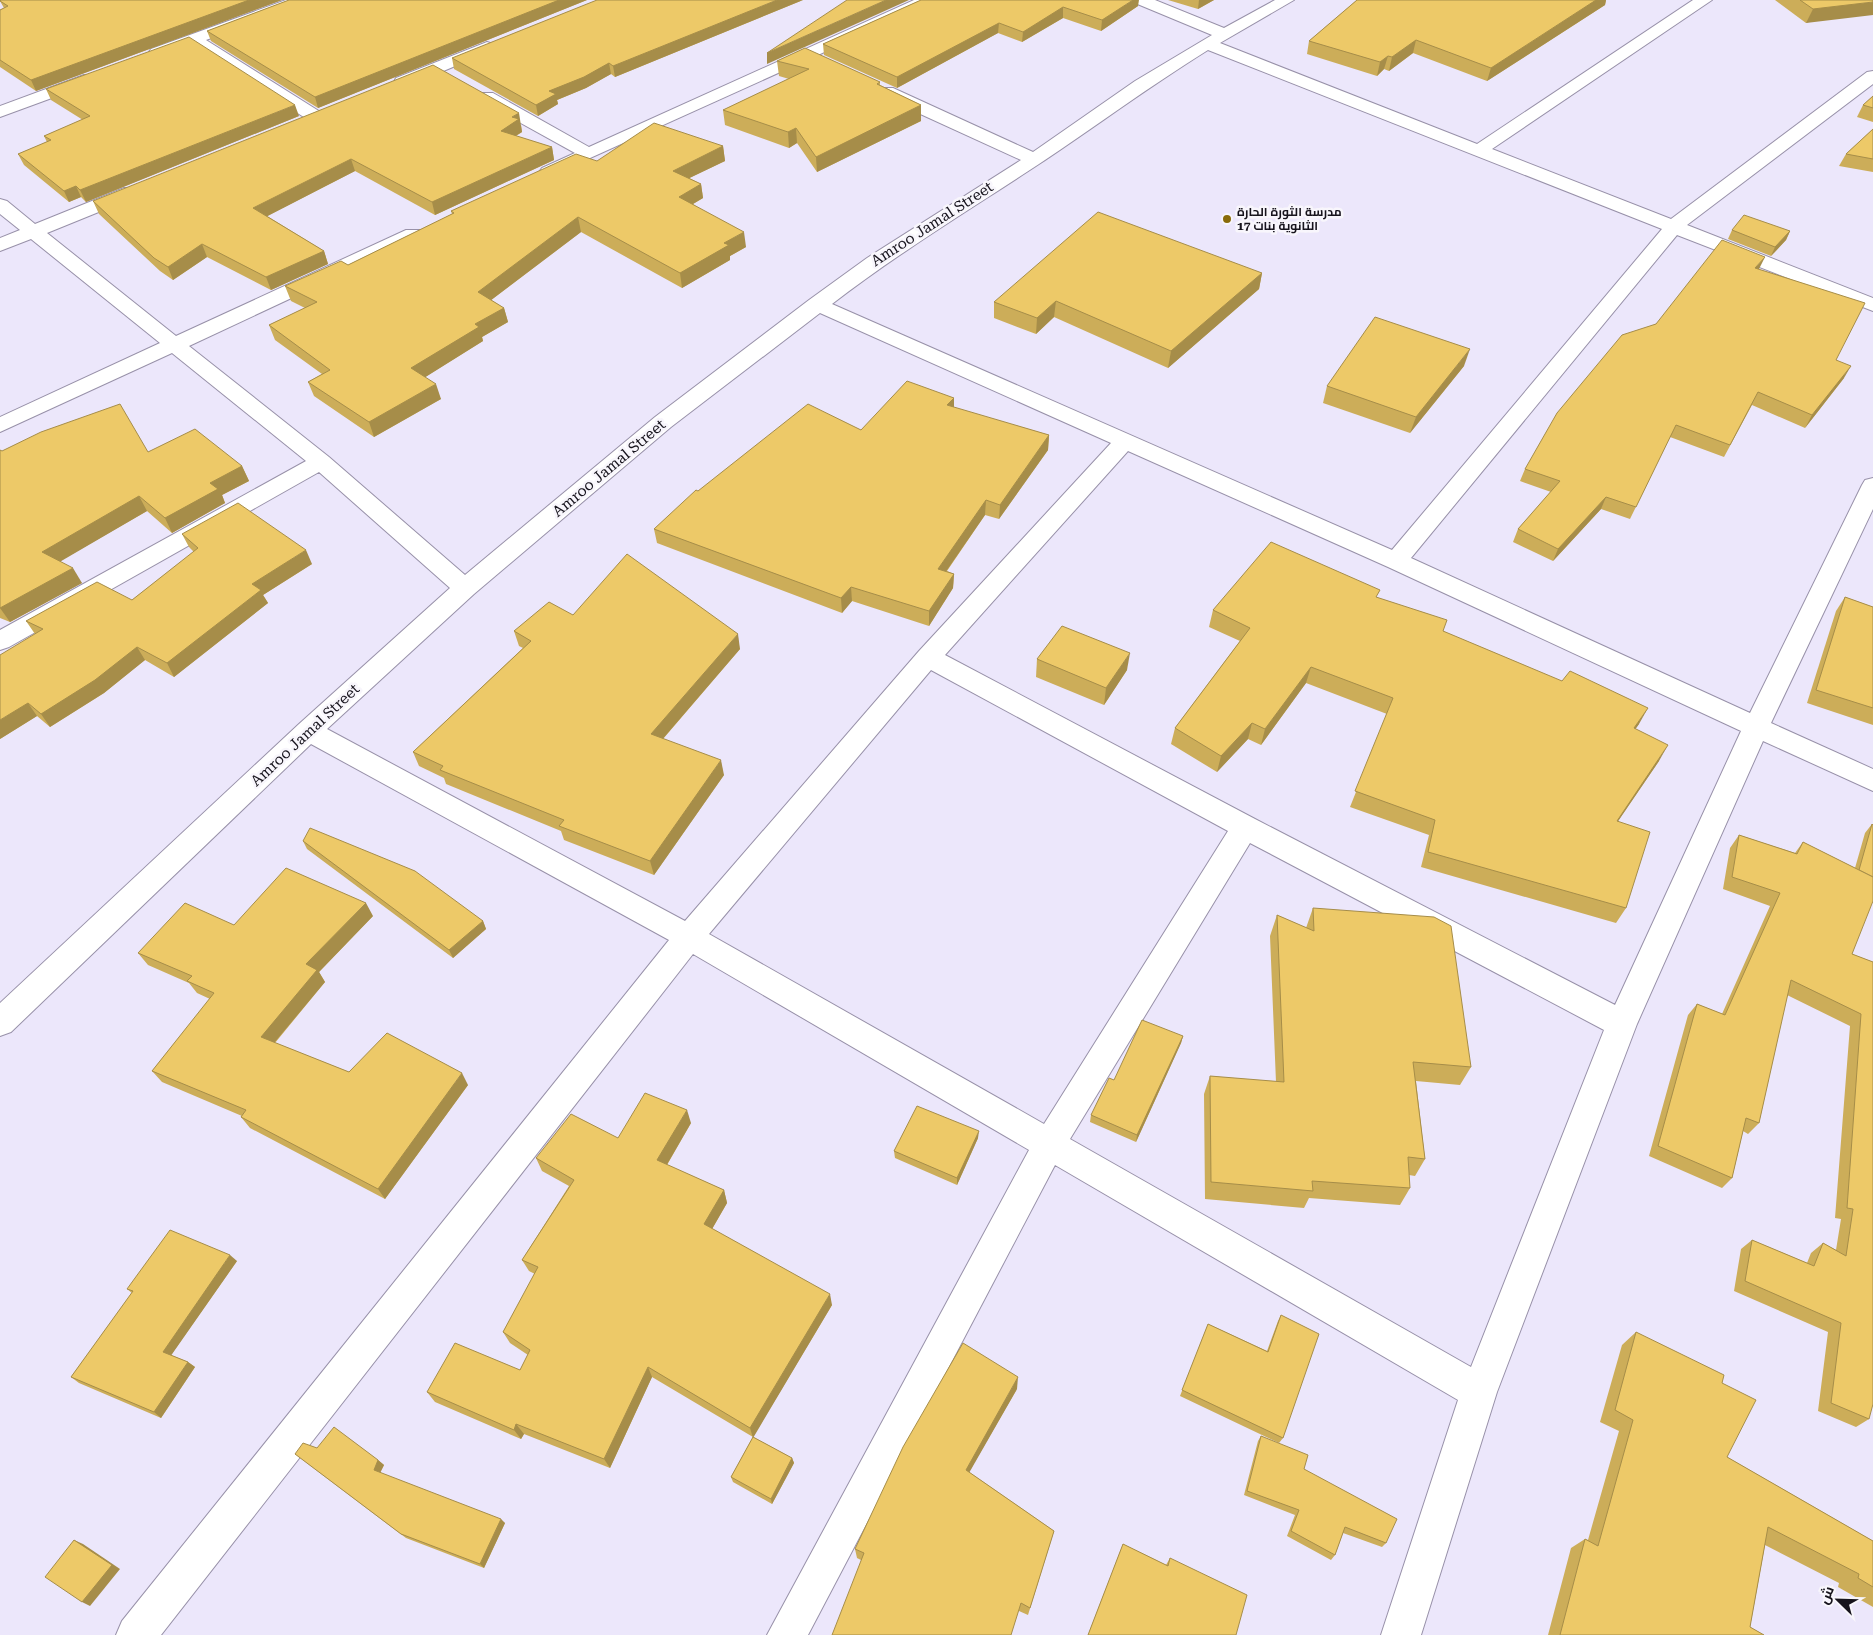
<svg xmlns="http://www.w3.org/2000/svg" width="1873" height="1635" font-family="'Roboto Serif',Cairo,serif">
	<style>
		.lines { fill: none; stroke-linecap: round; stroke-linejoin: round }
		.minor-casing { stroke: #9891a9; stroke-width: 2 }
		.minor { fill: #fff; fill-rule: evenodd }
		.wall { fill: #ccad59 }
		.shaded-wall { fill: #a68d49 }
		.building { fill: #edc968; stroke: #a68d49 }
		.poi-dot { fill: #896b0a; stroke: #f8f6fc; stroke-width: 2 }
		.labels { text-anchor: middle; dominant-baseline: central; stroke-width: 5; stroke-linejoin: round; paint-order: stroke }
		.far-poi-label { font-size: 12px; font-weight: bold; fill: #16131c; stroke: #f8f6fc; text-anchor: start }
		.street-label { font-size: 15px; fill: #16131c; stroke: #f8f6fc }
	</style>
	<rect width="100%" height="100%" fill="#ece7fb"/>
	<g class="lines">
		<defs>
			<g id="minor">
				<path d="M286,0H309L307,3L206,40L322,113L325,117L322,121H310L191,45L157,57L149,52L151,49Z"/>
				<path d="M914,0H935L933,3L548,177L542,176L539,172L542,168L575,153L481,101L478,97L481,93H493L589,147Z"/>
				<path d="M1133,0H1155L1224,28L1275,0H1294L1220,43L1477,144L1693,0H1712L1492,149L1671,219L1867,72L1873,71V84L1687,225L1873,298V311L1677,235L1411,558L1750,713L1862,485L1865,480L1873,478V509L1771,723L1873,769V791L1763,741L1637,1024L1497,1392L1421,1635H1381L1458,1400L1055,1165L808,1635H767L1029,1150L693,954L161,1635H116L122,1621L669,940L311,744L11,1032L0,1036V1003L299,724L450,588L319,472L9,647L0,650V630L306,461L172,353L0,432V417L160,343L31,239L0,251V238L20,230L0,214V199L7,201L35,224L124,188H138L140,192L138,196L47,233L176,336L406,230H420L423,234L420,238L189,346L329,457L465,575L655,417L809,300L867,258L1021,160L881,96L879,92L881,88H893L1033,152L1135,81L1212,35L1135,3ZM1208,50L1662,229L1392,550L832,304C898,253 969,210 1039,164C1096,126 1150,86 1208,50ZM820,313L1111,443L919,651L685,921L327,729L474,594L671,427ZM1128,451L1388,567L1741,731L1615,1005L1255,819L945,655ZM931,670L1228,831L1044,1124L709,934ZM1250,843L1604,1030L1471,1367L1070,1139Z"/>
				<path d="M487,42L493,44L495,47L493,50L408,86H396L394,82L396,78Z"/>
				<path d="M84,75L90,76L92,80L90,84L0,117V106Z"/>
			</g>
		</defs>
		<!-- minor casing -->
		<use href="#minor" class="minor-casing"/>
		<!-- minor -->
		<use href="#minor" class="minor"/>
	</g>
	<!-- wall -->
	<g class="wall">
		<path d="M282,0L36,91L0,67V10L4,8L0,1Z"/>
		<path d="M289,0H587L318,108L211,41L207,31Z"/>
		<path d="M803,0L615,77L611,74L586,88L557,100L558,104L538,116L454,69L452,58Z"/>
		<path d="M921,0L1138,6L1101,31L1063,18L1022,42L998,33L897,88L824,55L823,44Z"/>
		<path d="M1168,0H1214L1198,9Z"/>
		<path d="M1357,0H1606L1605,5L1487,81L1413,53L1389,71L1384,69L1377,76L1307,54L1309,41Z"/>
		<path d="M1775,0H1873L1806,23Z"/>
		<path d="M777,61L880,82V85L921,105V121L817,172L797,143L789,148L725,125L723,110L789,79L779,76Z"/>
		<path d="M46,89L299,116L86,202L81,197L69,202L24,165L18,154L47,142L44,136L83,120L51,100Z"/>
		<path d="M1873,96V122L1857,117L1863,105Z"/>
		<path d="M521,125L522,132L516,136L552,147L554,160L435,215L355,171L267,216L324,251L328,264L271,290L207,257L173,280L160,271L99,214L93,201Z"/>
		<path d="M1873,129V172L1839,166L1846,154Z"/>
		<path d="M723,146L725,161L689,178L701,184L703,198L693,204L746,247L730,256V260L682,288L581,232L491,300L504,308L508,322L482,337L483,341L425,377L441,399L374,437L314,396L308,382L322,374L275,340L269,325L305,308L291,301L285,286L348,265L452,214L451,211L597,161Z"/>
		<path d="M1732,230L1790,231L1786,240L1771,256L1728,239Z"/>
		<path d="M1759,269L1836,360L1844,378L1805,428L1752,405L1724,457L1670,437L1630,519L1601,509L1553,561L1513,542L1518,529L1551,492L1520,481L1525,469L1656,324Z"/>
		<path d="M1262,273L1259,289L1168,368L1054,317L1036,334L994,318V302Z"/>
		<path d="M1464,366L1410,433L1323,403L1327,386Z"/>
		<path d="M954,408L1049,435L1048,450L999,519L985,515L947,571L954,574L953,588L929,626L852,601L842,613L657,543L654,529L698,491L861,430Z"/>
		<path d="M0,450L2,451L148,452L242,466L249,481L222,495L225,503L172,533L147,511L60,561L82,583L10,622L0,618Z"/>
		<path d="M182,534L312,564L263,595L268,603L174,677L145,660L104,693L50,727L37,716L0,739L35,634L26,621L132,600L194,552L189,547Z"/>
		<path d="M1845,597L1873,607V725L1807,703L1836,611Z"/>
		<path d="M1378,598L1443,631L1639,724L1635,729L1659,761L1618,821L1626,908L1616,923L1421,867L1429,835L1350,807L1387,714L1306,683L1261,745L1248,739L1217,772L1171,744L1175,728L1240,641L1209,627L1213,610Z"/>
		<path d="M573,615L740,649L663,739L724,775L654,875L564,840L561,831L446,784L444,778L419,766L413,752L523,648L519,646L514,631Z"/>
		<path d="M1037,659L1127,670L1104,705L1036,677Z"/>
		<path d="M1872,824L1852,954L1873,962L1869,1419L1856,1427L1818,1411L1828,1332L1734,1291L1741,1249L1752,1240L1807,1263L1811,1253L1823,1243L1836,1250L1841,1219L1835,1218L1850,1026L1787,995L1759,1123L1748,1134L1743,1131L1732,1178L1722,1188L1649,1156L1688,1015L1697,1004L1722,1014L1770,906L1723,889L1730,848L1739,835L1795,853L1803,842L1855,868L1865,833Z"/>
		<path d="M303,841L483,921L486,929L453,958L307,849Z"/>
		<path d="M1313,908L1471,1067L1460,1085L1416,1081L1425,1159L1415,1176L1409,1175L1410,1188L1400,1205L1309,1198L1304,1208L1205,1199L1204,1094L1210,1076L1276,1082L1270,936L1277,915L1306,928Z"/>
		<path d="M373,916L319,972L325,982L275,1043L349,1072L468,1085L385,1199L250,1128L241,1117L242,1116L162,1082L152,1071L210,999L197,993L189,983L148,965L138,953L234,925Z"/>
		<path d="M1183,1036L1181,1043L1136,1142L1090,1122L1091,1115L1114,1080Z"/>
		<path d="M691,1123L667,1165L724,1190L727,1203L712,1229L832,1305L753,1437L792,1458L794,1463L772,1504L733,1482L731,1477L753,1437L652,1377L610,1468L524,1434L521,1439L435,1402L427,1392L520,1370L528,1355L510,1343L503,1332L535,1274L529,1271L522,1260L569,1186L542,1171L536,1158L618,1138Z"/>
		<path d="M978,1138L957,1185L895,1158L894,1151Z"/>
		<path d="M237,1261L171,1355L188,1362L195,1367L161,1418L79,1383L71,1377L132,1293L127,1289Z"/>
		<path d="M1281,1315L1283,1438L1279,1443L1180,1396L1208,1324L1267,1351L1278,1321Z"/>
		<path d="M1636,1332L1722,1383L1727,1457L1873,1541V1607L1838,1587L1839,1583L1765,1545L1750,1627L1764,1635H1548L1571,1548L1585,1539L1588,1540L1619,1431L1600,1422L1622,1345Z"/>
		<path d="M1017,1389L969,1472L1054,1531L1028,1615L1019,1611L861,1560L857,1558L855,1549Z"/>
		<path d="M1261,1436L1304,1469L1386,1543L1382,1547L1343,1533L1335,1555L1331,1560L1287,1536L1295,1515L1244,1495L1258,1441Z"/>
		<path d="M317,1448L378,1460L384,1465L380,1473L505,1523L484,1568L406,1538L295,1454Z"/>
		<path d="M1123,1544L1166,1565L1170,1558L1236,1635H1088Z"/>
	</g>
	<!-- shaded-wall -->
	<g class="shaded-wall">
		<path d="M249,0H282L36,91L31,80Z"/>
		<path d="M559,0H587L318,108L315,97Z"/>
		<path d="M777,0H803L615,77L613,66Z"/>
		<path d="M886,0H909L767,64V53Z"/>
		<path d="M1133,0H1139L1138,6L1101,31L1102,20Z"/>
		<path d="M1199,0H1214L1198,9Z"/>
		<path d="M1596,0H1606L1605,5L1487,81L1491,68Z"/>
		<path d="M1873,2V15L1806,23L1813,9Z"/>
		<path d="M1063,7V18L1022,42L1023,32Z"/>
		<path d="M999,23L998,33L897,88V77Z"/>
		<path d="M1416,40L1413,53L1389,71L1392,57Z"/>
		<path d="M1388,56L1384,69L1377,76L1380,62Z"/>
		<path d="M609,63L611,74L586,88L557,100L558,104L538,116L536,105L549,91Z"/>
		<path d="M295,105L299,116L86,202L80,190Z"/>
		<path d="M921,105V121L817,172L816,157Z"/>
		<path d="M519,113L522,132L504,143L501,131L512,117Z"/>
		<path d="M796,128L797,143L789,148L788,132Z"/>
		<path d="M723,146L725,161L675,185L673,171Z"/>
		<path d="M552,147L554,160L435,215L432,202Z"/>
		<path d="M351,159L355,171L258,221L253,208Z"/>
		<path d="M701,184L703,198L681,211L679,197Z"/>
		<path d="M76,186L81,197L69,202L64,191Z"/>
		<path d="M578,217L581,232L482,307L478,292Z"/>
		<path d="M1790,231L1786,240L1771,256L1775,247Z"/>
		<path d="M744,232L746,247L730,256V260L682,288L680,273L724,243Z"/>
		<path d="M202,244L207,257L173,280L168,267Z"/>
		<path d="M324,251L328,264L271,290L266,277Z"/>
		<path d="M1765,257L1759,269L1749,280L1755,268Z"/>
		<path d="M1262,273L1259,289L1168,368L1171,351Z"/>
		<path d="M1056,301L1054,317L1036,334L1037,318Z"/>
		<path d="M504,308L508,322L482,337L483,341L416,383L411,368L475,324Z"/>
		<path d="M1470,349L1464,366L1410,433L1416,417Z"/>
		<path d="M1851,366L1844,378L1805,428L1812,415Z"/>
		<path d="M436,384L441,399L374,437L369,422Z"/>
		<path d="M954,398V412L947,405Z"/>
		<path d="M1049,435L1048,450L999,519L1000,505Z"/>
		<path d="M242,466L249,481L222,495L225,503L172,533L165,518L210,483Z"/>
		<path d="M139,496L147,511L51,567L42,552Z"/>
		<path d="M1606,497L1601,509L1553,561L1558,549Z"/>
		<path d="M986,500L985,515L938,583V569Z"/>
		<path d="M306,550L312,564L263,595L268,603L174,677L167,663L252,584Z"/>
		<path d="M73,568L82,583L10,622L0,608Z"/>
		<path d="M954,574L953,588L929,626V611Z"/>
		<path d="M851,587L852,601L842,613L841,598Z"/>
		<path d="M738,634L740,649L654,749L651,734Z"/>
		<path d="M137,647L145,660L104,693L50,727L41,714Z"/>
		<path d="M1130,653L1127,670L1104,705L1106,688Z"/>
		<path d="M1311,667L1306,683L1261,745L1265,729Z"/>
		<path d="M28,703L37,716L0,739V720Z"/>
		<path d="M1648,708L1639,724L1625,744L1634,728Z"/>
		<path d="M1252,723L1248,739L1217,772L1221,756Z"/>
		<path d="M1668,745L1659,761L1608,836L1617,821Z"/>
		<path d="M721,760L724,775L654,875L650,861Z"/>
		<path d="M366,903L373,916L319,972L325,982L269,1049L261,1037L306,964Z"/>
		<path d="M483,921L486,929L453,958L449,950Z"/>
		<path d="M1183,1036L1181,1043L1136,1142L1137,1135Z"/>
		<path d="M462,1073L468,1085L385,1199L378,1189Z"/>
		<path d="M687,1110L691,1123L662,1173L657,1160Z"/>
		<path d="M979,1131L978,1138L957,1185V1178Z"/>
		<path d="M724,1190L727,1203L708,1236L704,1224Z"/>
		<path d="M230,1255L237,1261L170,1357L163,1352Z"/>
		<path d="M830,1294L832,1305L753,1438L750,1428Z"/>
		<path d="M188,1362L195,1367L161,1418L154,1412Z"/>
		<path d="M648,1367L652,1377L610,1468L604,1459Z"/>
		<path d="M1018,1377L1017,1389L965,1480L966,1470Z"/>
		<path d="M516,1424L524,1434L521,1439L514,1430Z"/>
		<path d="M792,1458L794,1463L772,1504L771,1499Z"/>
		<path d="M378,1460L384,1465L379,1475L374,1470Z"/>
		<path d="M501,1519L505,1523L484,1568L480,1564Z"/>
		<path d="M74,1540L83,1544L120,1569L90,1606L82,1602Z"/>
	</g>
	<!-- building -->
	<g class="building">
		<path d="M1,0H249L31,80L0,60V10L8,6L0,1Z"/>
		<path d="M289,0H559L315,97L207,31Z"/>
		<path d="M597,0H777L613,66L609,63L584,77L549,91L556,94L536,105L452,58Z"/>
		<path d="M847,0H886L767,53Z"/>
		<path d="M921,0H1133L1102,20L1063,7L1023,32L999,23L897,77L823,44Z"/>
		<path d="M1357,0H1596L1491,68L1416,40L1392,57L1388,56L1380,62L1309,41Z"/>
		<path d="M1800,0H1873V2L1813,9Z"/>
		<path d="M189,37L295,105L80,190L76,186L64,191L18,154L51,140L44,136L90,116L46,89Z"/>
		<path d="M805,48L880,82L877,84L921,105L816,157L796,128L788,132L723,110L809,69L777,61Z"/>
		<path d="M433,65L519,113L512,117L519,119L501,131L552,147L432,202L351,159L253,208L324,251L266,277L202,244L168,267L154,258L93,201Z"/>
		<path d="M1873,96V108L1863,105Z"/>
		<path d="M654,123L723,146L673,171L701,184L679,197L744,232L724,243L729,245L680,273L578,217L478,292L504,308L475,324L479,327L411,368L436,384L369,422L308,382L330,370L269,325L317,302L285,286L341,261L348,265L454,213L451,211L576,154L597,161Z"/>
		<path d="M1873,129V159L1846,154Z"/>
		<path d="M1098,212L1262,273L1171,351L1056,301L1037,318L994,302Z"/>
		<path d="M1744,215L1790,231L1775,247L1732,230Z"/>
		<path d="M1722,240L1765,257L1755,268L1865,303L1836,360L1851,366L1812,415L1758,392L1730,445L1676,425L1636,507L1606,497L1558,549L1518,529L1560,481L1525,469L1557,413L1622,335L1656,324Z"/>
		<path d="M1375,317L1470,349L1416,417L1327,386Z"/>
		<path d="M907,381L954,398L947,405L1049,435L1000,505L986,500L938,569L954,574L929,611L851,587L841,598L654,529L696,490L698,491L808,404L861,430Z"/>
		<path d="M120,404L148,452L195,429L242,466L210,483L218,489L165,518L139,496L42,552L73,568L0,608V450L2,451L41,432Z"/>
		<path d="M238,503L306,550L252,584L261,590L167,663L137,647L95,680L41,714L28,703L0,720V655L43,629L26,621L97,582L132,600L198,548L182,534Z"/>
		<path d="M1271,542L1380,590L1376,597L1447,620L1443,631L1562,681L1570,671L1648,708L1634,728L1668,745L1617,821L1650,832L1626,908L1428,852L1435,820L1355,791L1393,698L1311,667L1265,729L1252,723L1221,756L1175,728L1250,628L1213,610Z"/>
		<path d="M627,554L738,634L651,734L721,760L650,861L559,826L564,820L440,770L443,766L413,752L531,641L514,631L549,602L573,615Z"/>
		<path d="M1845,597L1873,607V708L1816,690Z"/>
		<path d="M1062,626L1130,653L1106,688L1037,659Z"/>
		<path d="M1872,824L1873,825V877L1859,870Z"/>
		<path d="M310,828L415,871L483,921L449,950L303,841Z"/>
		<path d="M1739,835L1797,854L1803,842L1873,877V901L1852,954L1873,962V1404L1869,1419L1831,1403L1841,1323L1745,1281L1752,1240L1814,1266L1823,1243L1846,1256L1853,1209L1847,1208L1861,1014L1791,980L1759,1123L1746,1118L1732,1178L1658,1146L1697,1004L1725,1015L1780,893L1732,877Z"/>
		<path d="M286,868L366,903L306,964L317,970L261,1037L349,1072L387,1033L462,1073L378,1189L241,1117L246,1110L152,1071L214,993L187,981L192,976L138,953L185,903L234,925Z"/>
		<path d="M1313,908L1434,917L1451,926L1471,1067L1413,1062L1425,1159L1408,1157L1410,1188L1312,1181L1313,1191L1211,1182L1210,1076L1284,1082L1277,915L1314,931Z"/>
		<path d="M1142,1020L1183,1036L1137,1135L1091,1115L1109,1078L1114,1080Z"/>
		<path d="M645,1093L687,1110L657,1160L724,1190L704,1224L830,1294L750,1428L648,1367L604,1459L516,1424L514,1430L427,1392L455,1343L520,1370L530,1350L503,1332L538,1267L522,1260L574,1180L536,1158L571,1114L618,1138Z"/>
		<path d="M917,1106L979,1131L957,1178L894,1151Z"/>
		<path d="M170,1230L230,1255L163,1352L188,1362L154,1412L71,1377L133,1291L127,1289Z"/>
		<path d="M1281,1315L1319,1334L1283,1438L1182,1390L1208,1324L1268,1352Z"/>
		<path d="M1636,1332L1724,1375L1722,1383L1756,1400L1727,1457L1873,1541V1587L1858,1578L1859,1574L1768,1527L1750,1627L1764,1635H1560L1585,1539L1598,1546L1633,1420L1615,1410Z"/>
		<path d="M963,1343L1018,1377L966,1470L1054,1531L1030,1608L1021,1603L1011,1635H832L864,1553L855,1549L903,1447Z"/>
		<path d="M334,1427L378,1460L374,1470L501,1519L480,1564L401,1534L295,1454L303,1443L317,1448Z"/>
		<path d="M1261,1436L1308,1455L1304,1469L1397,1519L1386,1543L1345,1527L1335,1555L1291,1531L1299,1510L1247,1491Z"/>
		<path d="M753,1437L792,1458L771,1499L731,1477Z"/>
		<path d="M74,1540L112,1565L82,1602L45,1577Z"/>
		<path d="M1123,1544L1168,1566L1170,1558L1247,1595L1236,1635H1088Z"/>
	</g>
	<!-- markers -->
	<circle class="poi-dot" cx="1227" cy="219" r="5"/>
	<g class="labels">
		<!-- far-poi labels -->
		<g class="far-poi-label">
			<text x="1237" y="212">مدرسة الثورة الحارة<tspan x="1237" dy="14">17 الثانوية بنات</tspan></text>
		</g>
		<!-- street labels -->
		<g class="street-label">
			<text transform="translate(932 224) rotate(-33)">Amroo Jamal Street</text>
			<text transform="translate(609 468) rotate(-40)">Amroo Jamal Street</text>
			<text transform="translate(305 735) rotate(-43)">Amroo Jamal Street</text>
		</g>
	</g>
	<!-- north arrow -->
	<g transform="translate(1838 1600) rotate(293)" stroke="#f8f6fc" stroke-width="4" paint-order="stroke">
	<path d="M0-4L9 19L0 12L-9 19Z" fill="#16131c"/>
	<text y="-8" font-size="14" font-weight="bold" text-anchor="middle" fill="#16131c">ش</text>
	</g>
</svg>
